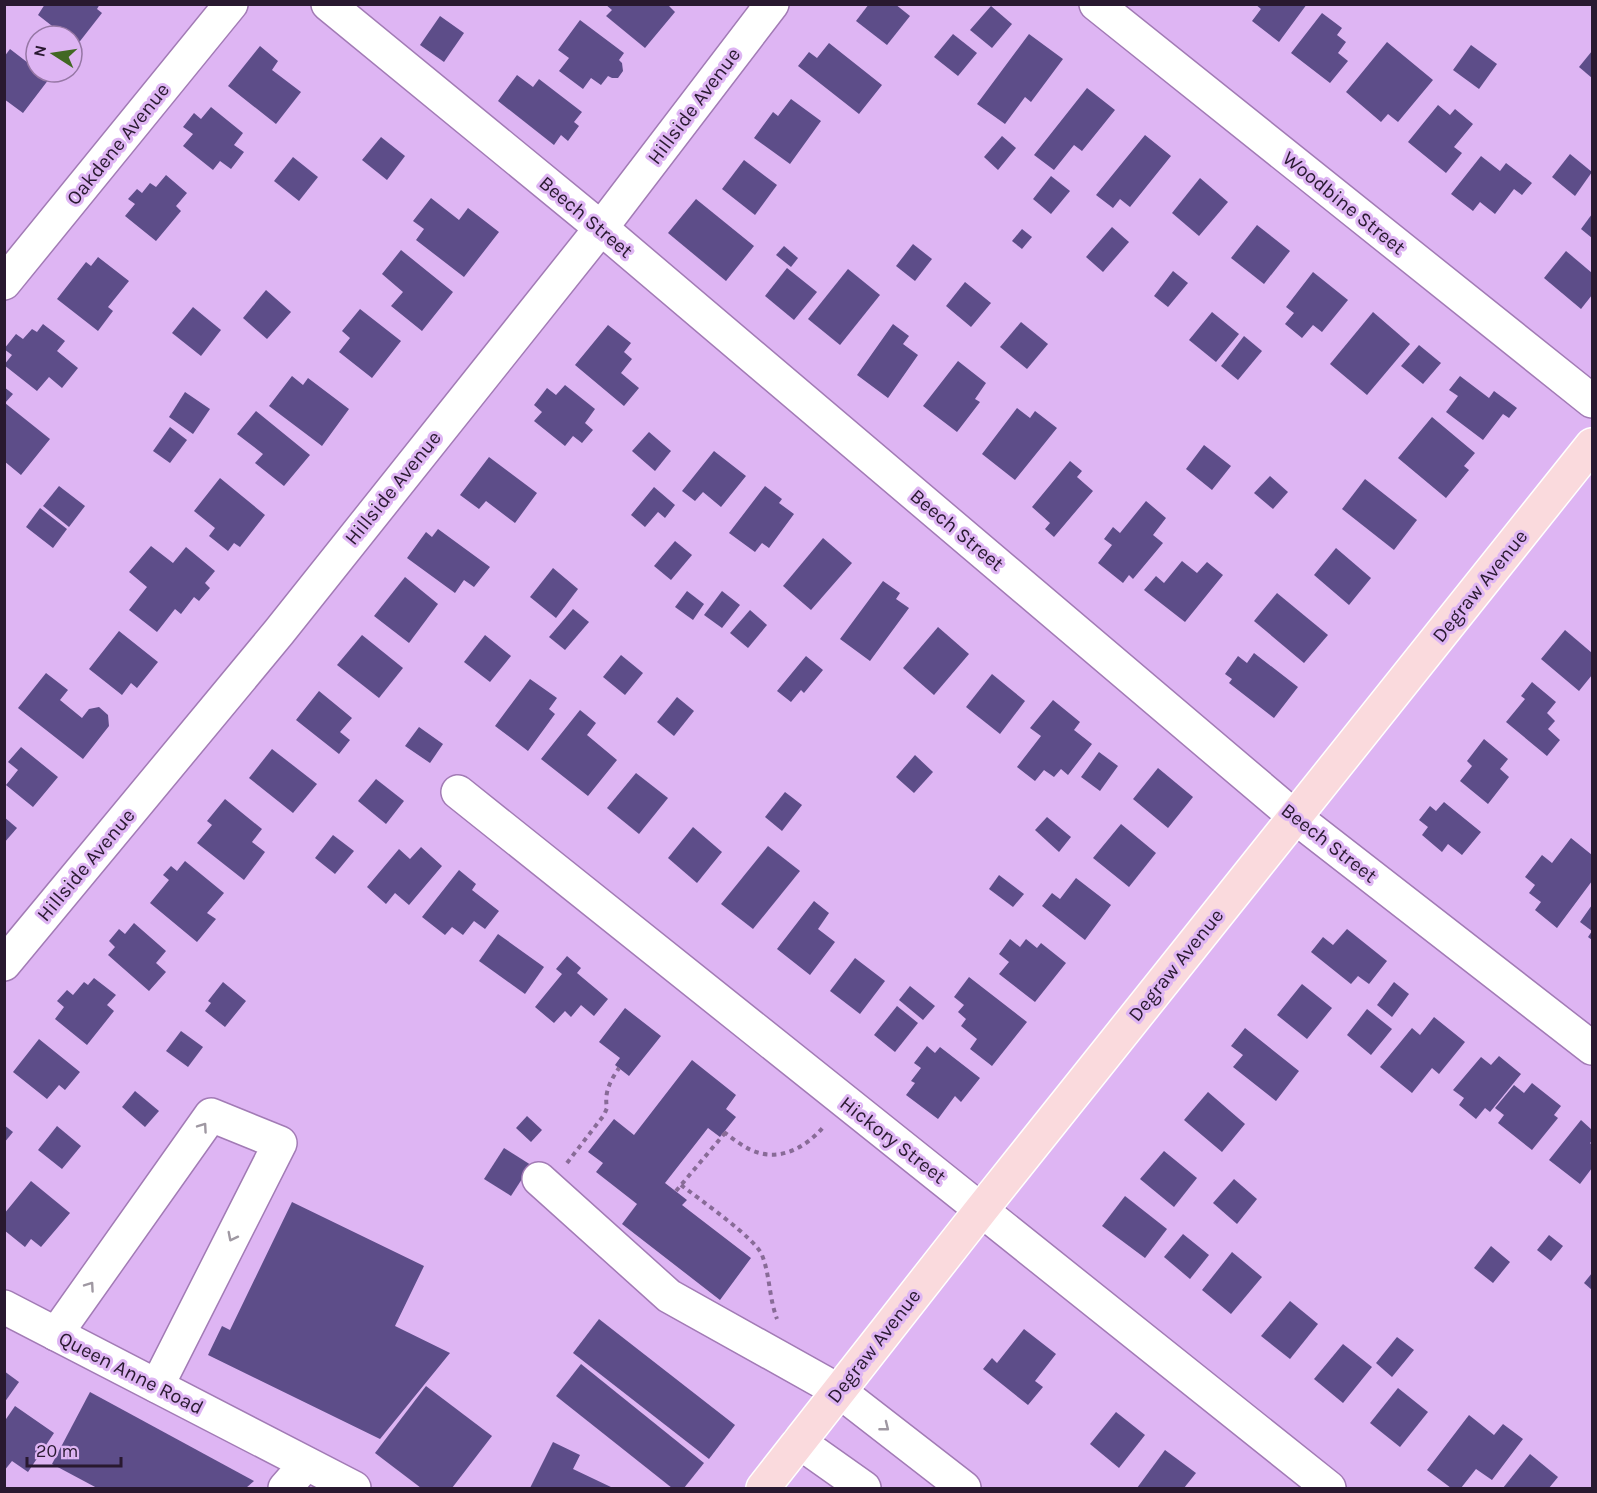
<svg xmlns="http://www.w3.org/2000/svg" width="1597" height="1493" font-family="Karla,sans-serif">
	<style>
		.building { fill: #5d4d89 }
		.lines { fill: none; stroke-linecap: round; stroke-linejoin: round }
		.minor-casing { stroke: #a27bb5; stroke-width: 36 }
		.major-casing { stroke: #fff; stroke-width: 36 }
		.path { stroke: #886b97; stroke-width: 4; stroke-dasharray: 4.5 4.5; stroke-linecap: butt }
		.minor { stroke: #fff; stroke-width: 33 }
		.major { stroke: #fadadd; stroke-width: 33 }
		.oneway { stroke: #9f98a2 }
		.labels { text-anchor: middle; dominant-baseline: central; stroke-width: 6; stroke-linejoin: round; paint-order: stroke }
		.street-label { font-size: 20px; fill: #291930; stroke: #deb5f3 }
	</style>
	<rect width="100%" height="100%" fill="#deb5f3"/>
	<!-- building -->
	<g class="building">
		<path d="M45,4H100L97,9L102,13L77,45L72,41V36H65L38,15Z"/>
		<path d="M605,4H667L675,12L645,48L606,16L612,10Z"/>
		<path d="M869,4H895L910,16L887,45L856,21Z"/>
		<path d="M1255,4H1307L1279,42L1252,21L1261,9Z"/>
		<path d="M991,6L1012,24L992,48L970,30Z"/>
		<path d="M1322,13L1342,28L1337,35L1346,42L1338,53L1348,61L1330,83L1291,53Z"/>
		<path d="M440,16L464,33L444,62L420,45Z"/>
		<path d="M580,20L624,53L619,60L622,63L623,71L618,78H612L608,76L601,85L591,78L583,89L559,71L569,58L558,50Z"/>
		<path d="M953,34L977,53L958,76L934,57Z"/>
		<path d="M1029,34L1063,59L1031,102L1025,97L1005,124L977,104Z"/>
		<path d="M1387,42L1433,80L1398,122L1388,114L1381,122L1346,92Z"/>
		<path d="M829,43L882,85L859,114L798,66L809,52L817,58Z"/>
		<path d="M1471,45L1497,64L1479,89L1453,70Z"/>
		<path d="M260,46L278,61L272,70L301,92L276,124L228,86Z"/>
		<path d="M10,49L36,69V72H40L49,79L23,113L4,99V57Z"/>
		<path d="M1592,51V78L1579,67Z"/>
		<path d="M517,75L533,87L539,79L582,112L574,122L579,126L568,141L561,135L554,145L498,101Z"/>
		<path d="M1087,88L1115,110L1082,151L1074,145L1054,170L1034,155Z"/>
		<path d="M791,99L821,121L790,164L754,138L773,112L778,116Z"/>
		<path d="M1438,105L1450,115L1455,109L1473,124L1454,147L1462,153L1446,173L1408,142Z"/>
		<path d="M211,107L243,133L234,145L244,152L231,169L220,161L213,170L183,146L193,134L183,127L194,113L201,119Z"/>
		<path d="M1145,135L1171,156L1130,207L1120,199L1113,208L1096,195Z"/>
		<path d="M1002,136L1016,148L998,170L984,157Z"/>
		<path d="M381,137L405,156L387,180L362,160Z"/>
		<path d="M1570,154L1592,172L1575,196L1552,177Z"/>
		<path d="M1481,156L1500,171L1506,163L1532,183L1522,195L1514,189L1495,214L1480,202L1473,211L1451,194Z"/>
		<path d="M293,157L318,177L299,201L274,181Z"/>
		<path d="M744,160L777,185L755,215L722,189Z"/>
		<path d="M166,175L187,193L176,206L181,211L156,241L125,216L135,204L128,199L137,189L142,193L150,183L156,187Z"/>
		<path d="M1051,176L1070,191L1051,214L1033,199Z"/>
		<path d="M1200,178L1228,202L1199,236L1172,213Z"/>
		<path d="M431,198L459,220L468,208L499,232L464,277L416,240L424,229L413,221Z"/>
		<path d="M696,199L754,246L726,281L668,233Z"/>
		<path d="M1592,214V238L1581,229Z"/>
		<path d="M1257,225L1290,251L1264,284L1231,258Z"/>
		<path d="M1112,227L1129,242L1103,272L1086,257Z"/>
		<path d="M1022,229L1032,237L1022,249L1012,241Z"/>
		<path d="M913,244L932,259L915,281L896,266Z"/>
		<path d="M784,246L798,258L791,267L776,255Z"/>
		<path d="M401,250L453,292L422,331L391,306L403,292L382,274Z"/>
		<path d="M1566,251L1592,273V295L1581,309L1544,278Z"/>
		<path d="M98,257L129,281L108,307L113,311L98,331L57,299L86,262L91,266Z"/>
		<path d="M787,268L817,292L794,320L765,296Z"/>
		<path d="M848,269L880,295L840,345L808,319Z"/>
		<path d="M1173,271L1188,283L1168,307L1154,296Z"/>
		<path d="M1313,272L1348,300L1322,332L1313,325L1302,338L1285,324L1294,313L1286,307Z"/>
		<path d="M965,282L991,303L971,327L946,306Z"/>
		<path d="M266,290L291,312L267,339L243,318Z"/>
		<path d="M193,307L221,330L201,356L172,333Z"/>
		<path d="M360,309L401,341L372,378L339,352L350,338L342,331Z"/>
		<path d="M1212,312L1239,334L1216,362L1189,340Z"/>
		<path d="M1373,312L1410,344L1367,395L1330,364Z"/>
		<path d="M1021,322L1048,344L1027,369L1000,347Z"/>
		<path d="M43,324L65,341L57,351L78,368L62,388L49,377L37,391L4,365L12,355L4,349L16,334L23,339L32,329L37,332Z"/>
		<path d="M893,324L909,336L903,344L918,355L888,398L857,375Z"/>
		<path d="M608,325L631,343L624,352L632,359L621,373L639,388L624,406L575,365Z"/>
		<path d="M1244,336L1262,351L1238,380L1221,366Z"/>
		<path d="M1419,345L1441,363L1423,384L1401,366Z"/>
		<path d="M958,361L986,383L975,399L980,402L957,432L923,406Z"/>
		<path d="M292,376L303,385L308,378L349,409L322,446L269,406Z"/>
		<path d="M1460,376L1489,398L1494,391L1517,408L1509,418L1503,414L1483,440L1446,412L1458,396L1449,390Z"/>
		<path d="M565,385L595,409L585,423L593,430L582,443L573,436L565,446L534,421L542,412L534,405L547,388L556,395Z"/>
		<path d="M4,387L13,394L5,403L50,439L21,475L4,461Z"/>
		<path d="M185,392L210,409L193,434L169,417Z"/>
		<path d="M1017,408L1030,418L1035,411L1057,428L1015,480L982,454Z"/>
		<path d="M256,411L310,455L284,486L255,463L263,454L237,434Z"/>
		<path d="M1432,417L1475,453L1464,466L1469,470L1446,498L1398,458Z"/>
		<path d="M170,427L187,440L170,463L153,451Z"/>
		<path d="M649,432L671,451L655,471L632,451Z"/>
		<path d="M1204,445L1231,466L1212,490L1186,469Z"/>
		<path d="M714,451L746,476L721,507L703,492L695,501L682,491Z"/>
		<path d="M489,457L537,493L515,523L486,501L479,509L460,495Z"/>
		<path d="M1070,461L1082,471L1077,477L1093,491L1054,537L1045,529L1050,523L1032,507Z"/>
		<path d="M1270,476L1288,492L1273,509L1254,493Z"/>
		<path d="M220,478L265,515L240,547L234,543L228,551L209,536L215,528L194,511Z"/>
		<path d="M1365,479L1417,520L1394,550L1342,509Z"/>
		<path d="M59,486L85,506L69,527L43,506Z"/>
		<path d="M765,486L782,499L779,503L794,514L769,548L762,543L755,552L729,533Z"/>
		<path d="M654,487L675,505L665,518L658,512L645,527L631,515Z"/>
		<path d="M1146,501L1166,518L1153,535L1163,543L1133,579L1129,575L1123,583L1098,563L1112,545L1104,539L1113,527L1120,533Z"/>
		<path d="M40,508L67,529L53,548L26,527Z"/>
		<path d="M438,529L490,567L474,587L464,580L455,593L407,558L426,532L432,537Z"/>
		<path d="M823,538L852,563L811,610L783,586Z"/>
		<path d="M675,541L692,555L671,580L654,566Z"/>
		<path d="M151,546L173,563L186,547L215,571L205,583L210,588L199,601L194,597L181,614L175,609L157,632L129,610L147,587L129,572Z"/>
		<path d="M1336,548L1371,578L1349,605L1314,575Z"/>
		<path d="M1182,561L1197,573L1207,562L1223,575L1185,622L1144,590L1156,576L1164,583Z"/>
		<path d="M553,568L578,589L556,618L530,597Z"/>
		<path d="M405,577L438,604L409,643L374,616Z"/>
		<path d="M883,581L900,593L896,599L909,608L870,661L840,639Z"/>
		<path d="M687,591L704,604L693,620L675,607Z"/>
		<path d="M722,591L740,605L722,628L704,615Z"/>
		<path d="M1277,593L1328,635L1304,663L1254,621Z"/>
		<path d="M573,609L589,622L565,650L549,637Z"/>
		<path d="M750,610L767,625L748,648L730,633Z"/>
		<path d="M938,627L969,654L934,695L903,668Z"/>
		<path d="M1565,630L1592,653V675L1579,691L1541,659Z"/>
		<path d="M119,631L158,662L137,688L131,683L122,695L89,669Z"/>
		<path d="M362,635L403,668L379,698L337,665Z"/>
		<path d="M485,635L511,656L490,682L464,662Z"/>
		<path d="M1254,653L1298,687L1274,718L1229,683L1232,679L1225,674L1238,656L1247,663Z"/>
		<path d="M621,655L643,673L625,695L603,677Z"/>
		<path d="M806,656L823,670L804,693L801,690L791,702L777,691Z"/>
		<path d="M46,673L68,690L60,700L82,718L89,709L99,707L108,715L109,726L83,759L18,708Z"/>
		<path d="M992,674L1025,701L1000,734L966,707Z"/>
		<path d="M530,679L557,698L549,709L555,714L528,751L495,726Z"/>
		<path d="M1532,682L1556,702L1547,713L1555,721L1548,729L1560,740L1547,756L1506,722L1525,699L1521,696Z"/>
		<path d="M319,691L352,718L340,732L350,740L339,754L296,720Z"/>
		<path d="M677,697L694,711L674,736L657,722Z"/>
		<path d="M1053,700L1080,722L1074,730L1092,744L1068,775L1061,769L1054,777L1044,770L1035,781L1017,767L1041,736L1030,728Z"/>
		<path d="M580,710L596,723L587,735L617,760L588,796L541,759Z"/>
		<path d="M419,727L443,744L430,763L405,746Z"/>
		<path d="M1484,739L1508,759L1500,769L1509,777L1488,804L1460,781L1472,766L1467,761Z"/>
		<path d="M21,747L58,777L33,807L6,785L18,770L8,762Z"/>
		<path d="M272,749L317,784L293,813L249,778Z"/>
		<path d="M1099,752L1118,766L1100,791L1081,777Z"/>
		<path d="M915,755L933,772L914,793L896,777Z"/>
		<path d="M1158,768L1193,797L1168,828L1133,799Z"/>
		<path d="M636,773L668,798L639,834L607,808Z"/>
		<path d="M376,779L404,801L386,824L358,801Z"/>
		<path d="M785,792L802,805L782,831L765,817Z"/>
		<path d="M225,799L262,829L252,842L265,852L244,880L197,843L212,825L207,821Z"/>
		<path d="M1444,802L1481,832L1462,855L1448,844L1442,852L1422,835L1428,827L1419,820L1430,806L1436,811Z"/>
		<path d="M4,817L17,828L4,843Z"/>
		<path d="M1047,817L1071,837L1059,852L1035,830Z"/>
		<path d="M1121,824L1156,853L1129,887L1093,858Z"/>
		<path d="M693,827L722,852L697,883L668,858Z"/>
		<path d="M333,835L354,851L335,874L315,858Z"/>
		<path d="M1571,838L1592,855V881L1557,928L1535,910L1541,902L1529,893L1535,885L1525,877L1542,855L1552,863Z"/>
		<path d="M768,846L800,871L753,929L721,904Z"/>
		<path d="M421,847L442,866L409,905L395,893L386,904L367,887L399,849L410,859Z"/>
		<path d="M185,861L224,893L207,913L216,919L197,942L150,903L169,880L163,875L171,866L177,871Z"/>
		<path d="M459,870L476,884L472,890L499,911L485,929L474,921L463,935L452,927L445,935L422,917Z"/>
		<path d="M999,875L1024,894L1013,907L989,889Z"/>
		<path d="M1076,878L1111,905L1085,940L1042,906L1052,893L1060,899Z"/>
		<path d="M814,901L829,913L818,929L835,942L810,975L777,949Z"/>
		<path d="M1592,905V940L1588,937L1592,931L1580,922Z"/>
		<path d="M134,923L166,951L156,963L166,972L149,991L108,955L115,947L109,941L119,929L125,934Z"/>
		<path d="M1347,929L1387,961L1369,984L1358,976L1351,984L1311,952L1323,937L1333,945Z"/>
		<path d="M498,934L544,967L525,994L479,961Z"/>
		<path d="M1010,939L1020,947L1026,939L1037,948L1041,943L1066,963L1035,1002L999,974L1009,962L999,954Z"/>
		<path d="M567,956L581,968L577,973L608,999L594,1016L581,1005L571,1017L565,1011L554,1023L535,1007L562,974L556,969Z"/>
		<path d="M855,958L885,981L860,1014L830,991Z"/>
		<path d="M969,977L1027,1022L992,1066L970,1049L977,1039L961,1026L966,1019L958,1012L964,1005L954,997Z"/>
		<path d="M94,978L116,995L107,1005L114,1011L87,1045L55,1019L64,1007L57,1001L67,990L73,995L84,982L88,985Z"/>
		<path d="M223,982L246,1001L225,1027L205,1011L211,1003L208,1001Z"/>
		<path d="M1394,982L1409,994L1392,1017L1377,1005Z"/>
		<path d="M1302,984L1332,1008L1307,1039L1277,1015Z"/>
		<path d="M910,986L935,1006L923,1020L899,1000Z"/>
		<path d="M897,1006L918,1023L895,1052L874,1035Z"/>
		<path d="M625,1008L661,1036L629,1076L615,1065L620,1058L599,1042Z"/>
		<path d="M1367,1009L1392,1029L1371,1055L1347,1035Z"/>
		<path d="M1434,1017L1465,1042L1439,1074L1432,1068L1412,1093L1380,1067L1412,1028L1420,1035Z"/>
		<path d="M1245,1028L1299,1071L1276,1101L1233,1067L1243,1055L1231,1046Z"/>
		<path d="M181,1031L203,1047L188,1067L166,1051Z"/>
		<path d="M39,1039L80,1072L65,1090L59,1085L47,1099L13,1072Z"/>
		<path d="M927,1046L935,1053L940,1047L980,1078L961,1102L955,1096L938,1119L906,1095L915,1083L911,1081L921,1068L914,1063Z"/>
		<path d="M1499,1056L1521,1074L1490,1112L1485,1108L1476,1119L1459,1105L1464,1098L1453,1090L1481,1057L1491,1065Z"/>
		<path d="M692,1060L736,1095L726,1109L736,1117L720,1137L708,1128L665,1183L687,1200L682,1205L751,1258L720,1300L622,1224L637,1204L596,1172L603,1163L588,1152L614,1119L634,1135Z"/>
		<path d="M1532,1083L1561,1106L1554,1115L1558,1118L1532,1150L1498,1123L1504,1115L1495,1108L1514,1085L1524,1093Z"/>
		<path d="M135,1091L159,1111L145,1127L122,1107Z"/>
		<path d="M1208,1092L1245,1124L1222,1152L1184,1120Z"/>
		<path d="M527,1116L542,1130L531,1142L516,1128Z"/>
		<path d="M1581,1120L1592,1130V1141L1590,1143L1592,1145V1168L1580,1184L1549,1160Z"/>
		<path d="M4,1125L13,1132L4,1143Z"/>
		<path d="M57,1126L81,1146L62,1169L38,1150Z"/>
		<path d="M504,1148L531,1165L511,1196L484,1179Z"/>
		<path d="M1164,1151L1197,1178L1174,1207L1140,1179Z"/>
		<path d="M1234,1179L1257,1199L1237,1224L1213,1203Z"/>
		<path d="M31,1181L70,1213L41,1247L31,1239L25,1247L4,1230V1214Z"/>
		<path d="M1125,1196L1167,1229L1145,1258L1102,1226Z"/>
		<path d="M292,1202L424,1266L395,1326L450,1353L380,1439L208,1355L222,1326L230,1330Z"/>
		<path d="M1183,1234L1209,1255L1190,1279L1164,1257Z"/>
		<path d="M1549,1235L1563,1246L1551,1261L1537,1250Z"/>
		<path d="M1491,1246L1510,1262L1493,1283L1474,1268Z"/>
		<path d="M1232,1252L1262,1277L1231,1314L1202,1290Z"/>
		<path d="M1592,1273V1290L1584,1283Z"/>
		<path d="M1290,1301L1318,1324L1290,1359L1261,1336Z"/>
		<path d="M599,1319L735,1425L709,1459L573,1353Z"/>
		<path d="M1024,1329L1056,1354L1035,1381L1043,1387L1028,1405L983,1369L992,1358L997,1363Z"/>
		<path d="M1397,1337L1414,1350L1392,1377L1376,1363Z"/>
		<path d="M1343,1344L1372,1367L1343,1403L1314,1379Z"/>
		<path d="M581,1364L704,1463L684,1488H672L556,1396Z"/>
		<path d="M4,1371L19,1382L4,1403Z"/>
		<path d="M426,1386L492,1436L452,1488H421L375,1453Z"/>
		<path d="M1398,1388L1428,1412L1400,1447L1370,1423Z"/>
		<path d="M90,1392L254,1481L246,1488H97L52,1464Z"/>
		<path d="M15,1406L54,1433L28,1472L12,1461L4,1471V1422Z"/>
		<path d="M1116,1412L1145,1435L1119,1468L1090,1444Z"/>
		<path d="M1469,1415L1494,1435L1503,1424L1523,1439L1492,1480L1476,1469L1461,1488H1451L1427,1470Z"/>
		<path d="M553,1442L580,1455L573,1469L613,1488H530Z"/>
		<path d="M1165,1450L1196,1473L1184,1488H1137Z"/>
		<path d="M1530,1454L1558,1477L1549,1488H1503Z"/>
	</g>
	<g class="lines">
		<defs>
			<g id="minor">
				<path d="M328,4L601,228L1295,817L1592,1048"/>
				<path d="M1096,4L1592,401"/>
				<path d="M4,283L231,4"/>
				<path d="M458,792L1329,1488"/>
				<path d="M4,964L279,632L601,228L772,4"/>
				<path d="M539,1179L669,1296L839,1391L964,1488"/>
				<path d="M4,1307L354,1488"/>
				<path d="M56,1334L211,1115L280,1143L157,1386"/>
				<path d="M799,1442L864,1488"/>
				<path d="M285,1488L306,1464"/>
			</g>
			<path id="major" d="M763,1488L981,1210L1592,445"/>
		</defs>
		<!-- minor casing -->
		<use href="#minor" class="minor-casing"/>
		<!-- major casing -->
		<use href="#major" class="major-casing"/>
		<!-- path -->
		<g class="path">
			<path d="M724,1132C732,1138 742,1146 751,1150C780,1163 807,1147 825,1125"/>
			<path d="M567,1163L604,1115L607,1108C604,1093 610,1081 619,1068"/>
			<path d="M681,1185C699,1199 755,1238 762,1255C770,1275 769,1298 777,1319"/>
			<path d="M676,1191L725,1133"/>
		</g>
		<!-- minor -->
		<use href="#minor" class="minor"/>
		<!-- major -->
		<use href="#major" class="major"/>
	</g>
	<!-- one-way arrows -->
	<defs><path id="oneway-chevron" d="M-2-3.5L2.5 0L-2 3.5" fill="none" stroke-width="1.6" stroke-linecap="round" stroke-linejoin="round" transform="scale(1.5)"/></defs>
	<g class="oneway">
		<use href="#oneway-chevron" transform="translate(203 1127) rotate(-55)"/>
		<use href="#oneway-chevron" transform="translate(232 1237) rotate(117)"/>
		<use href="#oneway-chevron" transform="translate(90 1286) rotate(-55)"/>
		<use href="#oneway-chevron" transform="translate(885 1427) rotate(38)"/>
	</g>
	<g class="labels">
		<!-- street labels -->
		<g class="street-label">
			<text transform="translate(694 106) rotate(-53)">Hillside Avenue</text>
			<text transform="translate(118 144) rotate(-51)">Oakdene Avenue</text>
			<text transform="translate(1344 203) rotate(39)">Woodbine Street</text>
			<text transform="translate(586 217) rotate(40)">Beech Street</text>
			<text transform="translate(393 488) rotate(-51)">Hillside Avenue</text>
			<text transform="translate(957 530) rotate(40)">Beech Street</text>
			<text transform="translate(1480 586) rotate(-51)">Degraw Avenue</text>
			<text transform="translate(1329 843) rotate(38)">Beech Street</text>
			<text transform="translate(86 865) rotate(-50)">Hillside Avenue</text>
			<text transform="translate(1176 965) rotate(-51)">Degraw Avenue</text>
			<text transform="translate(893 1140) rotate(38)">Hickory Street</text>
			<text transform="translate(874 1346) rotate(-52)">Degraw Avenue</text>
			<text transform="translate(131 1373) rotate(27)">Queen Anne Road</text>
		</g>
	</g>
	<!-- border -->
	<rect width="1597" height="1493" fill="none" stroke="#291930" stroke-width="12"/>
	<!-- north arrow -->
	<g transform="translate(54 54) rotate(282)"><circle r="28" fill="#deb5f3" stroke="#9677a5" stroke-width="1.5"/>
	<path d="M0-4.5L10 22L0 15L-10 22Z" fill="#416823"/>
	<text y="-9" font-size="16" font-weight="bold" text-anchor="middle" fill="#291930">N</text>
	</g>
	<!-- scale -->
	<path d="M27 1457v9h94v-9" fill="none" stroke="#291930" stroke-width="3"/>
	<text x="36" y="1457" font-size="18" fill="#291930" stroke="#deb5f3" stroke-width="4.5" paint-order="stroke">20 m</text>
</svg>
